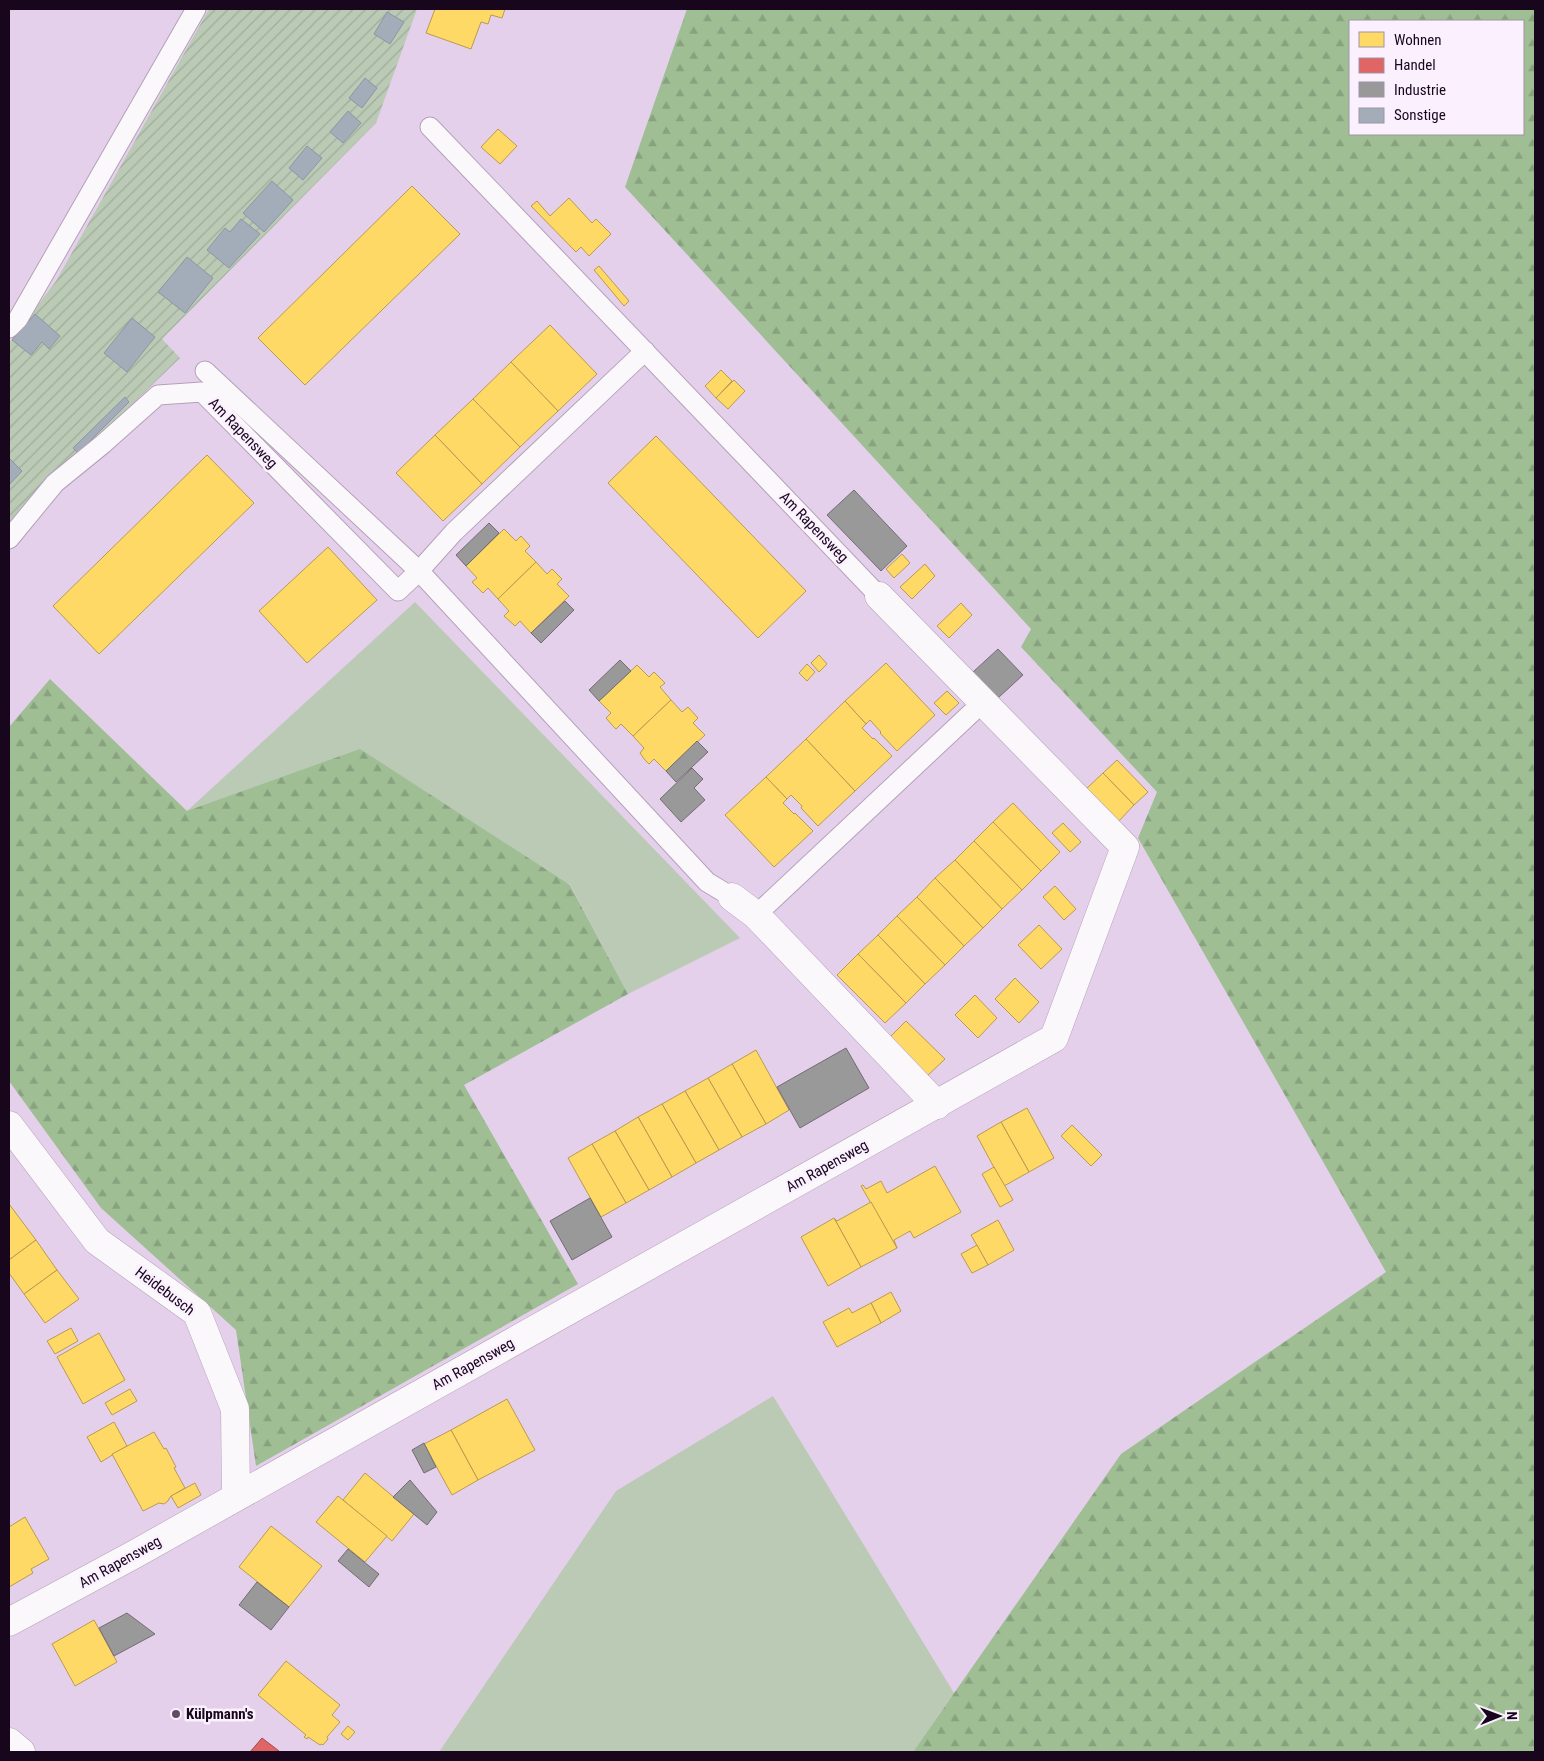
<svg xmlns="http://www.w3.org/2000/svg" width="1544" height="1761" font-family="'Roboto Condensed',sans-serif">
	<style>
		.grass { fill: #bacab5 }
		.forest { fill: url(#forest-firs); fill-rule: evenodd }
		.garden { fill: url(#garden-furrows) }
		.homes { fill: #ffd966; stroke: #ba9a50 }
		.shops { fill: #e06666; stroke: #a44950 }
		.industry { fill: #999; stroke: #726d74 }
		.building { fill: #a3adba; stroke: #8d95a1 }
		.lines { fill: none; stroke-linecap: round; stroke-linejoin: round }
		.service-casing { stroke: #b4a1b9; stroke-width: 21 }
		.minor-casing { stroke: #b4a1b9; stroke-width: 29 }
		.secondary-casing { stroke: #b4a1b9; stroke-width: 29 }
		.service { stroke: #fbf8fc; stroke-width: 19 }
		.minor { stroke: #fbf8fc; stroke-width: 28 }
		.secondary { stroke: #fbf8fc; stroke-width: 28 }
		.poi-dot { fill: #604d65; stroke: #fbf1fe; stroke-width: 2 }
		.labels { text-anchor: middle; dominant-baseline: central; stroke-width: 5; stroke-linejoin: round; paint-order: stroke }
		.street-label { font-size: 15px; fill: #18061d; stroke: #fbf1fe }
		.poi-label { font-size: 15px; font-weight: bold; fill: #18061d; stroke: #fbf1fe; text-anchor: start }
	</style>
	<defs>
		<pattern id="forest-firs" width="22" height="20" patternUnits="userSpaceOnUse" patternTransform="scale(1.25)"><rect width="22" height="20" fill="#9fbe94"/><path d="M5 1l3.5 6h-7zM16 11l3.5 6h-7z" fill="#88a27f"/></pattern>
		<pattern id="garden-furrows" width="10" height="10" patternUnits="userSpaceOnUse" patternTransform="scale(1.25)"><rect width="10" height="10" fill="#bacab5"/><path d="M-1 1l2-2M0 10L10 0M9 11l2-2" fill="none" stroke="#9fac9b"/></pattern>
	</defs>
	<rect width="100%" height="100%" fill="#e5d0eb"/>
	<!-- grass -->
	<g class="grass">
		<path d="M415,602L740,938L628,994L570,884L187,811Z"/>
		<path d="M773,1396L954,1693L913,1752H439L616,1491Z"/>
	</g>
	<!-- forest -->
	<g class="forest">
		<path d="M687,9H1535V1752H913L1121,1454L1386,1272L1138,838L1157,792L1021,647L1031,629L625,187ZM1350,21H1523V134H1350Z"/>
		<path d="M50,679L187,811L360,749L570,885L628,994L464,1085L578,1284L256,1466L236,1330L101,1208L9,1081V727Z"/>
	</g>
	<!-- garden -->
	<path class="garden" d="M209,9H417L376,123L162,339L180,358L35,498L9,530V343L56,281Z"/>
	<!-- homes -->
	<g class="homes">
		<path d="M435,9H505L502,18L491,15L488,24L481,22L471,49L426,33Z"/>
		<path d="M498,129L517,146L500,164L481,147Z"/>
		<path d="M412,186L460,234L305,385L258,338Z"/>
		<path d="M569,198L592,223L596,219L611,234L589,256L581,247L576,252L531,206L537,201L550,216Z"/>
		<path d="M599,266L629,301L624,306L594,270Z"/>
		<path d="M550,325L597,374L558,411L511,362Z"/>
		<path d="M511,362L558,411L520,447L473,399Z"/>
		<path d="M721,370L732,381L716,398L705,386Z"/>
		<path d="M734,380L745,391L728,409L716,398Z"/>
		<path d="M473,399L520,447L482,484L435,435Z"/>
		<path d="M435,435L482,484L443,521L396,473Z"/>
		<path d="M656,436L806,591L758,638L608,483Z"/>
		<path d="M207,455L254,503L99,654L53,606Z"/>
		<path d="M504,529L516,541L521,536L530,546L525,551L536,562L498,599L488,588L483,593L472,582L477,578L466,566Z"/>
		<path d="M328,547L377,600L307,663L259,611Z"/>
		<path d="M902,554L910,563L894,578L886,569Z"/>
		<path d="M536,562L547,574L552,569L562,579L557,584L569,596L531,633L520,621L515,626L504,616L509,611L498,599Z"/>
		<path d="M925,564L935,576L912,599L900,587Z"/>
		<path d="M961,603L972,615L949,638L937,626Z"/>
		<path d="M819,655L827,664L819,672L811,663Z"/>
		<path d="M886,663L935,715L897,751L880,733L881,732L870,720L866,724L845,701Z"/>
		<path d="M807,664L815,672L807,681L799,673Z"/>
		<path d="M637,665L649,677L654,672L665,683L660,687L671,700L633,736L621,724L616,729L612,725L606,718L611,713L599,701Z"/>
		<path d="M947,691L959,703L946,715L934,703Z"/>
		<path d="M671,700L682,712L688,707L698,718L693,723L705,735L666,771L654,759L649,764L645,760L640,753L644,748L633,736Z"/>
		<path d="M845,701L866,724L862,728L873,739L874,738L892,756L855,791L806,739Z"/>
		<path d="M806,739L855,791L818,826L801,808L802,806L791,795L787,799L766,777Z"/>
		<path d="M1117,760L1148,792L1134,805L1103,773Z"/>
		<path d="M1103,773L1134,805L1117,823L1085,790Z"/>
		<path d="M766,777L787,799L783,803L794,814L795,813L813,831L774,867L725,815Z"/>
		<path d="M1013,803L1060,852L1041,871L993,822Z"/>
		<path d="M993,822L1041,871L1022,890L974,841Z"/>
		<path d="M1063,823L1081,842L1070,852L1052,833Z"/>
		<path d="M974,841L1022,890L1002,909L955,860Z"/>
		<path d="M955,860L1002,909L983,928L935,878Z"/>
		<path d="M935,878L983,928L964,946L917,897Z"/>
		<path d="M1055,886L1076,909L1064,920L1043,897Z"/>
		<path d="M917,897L964,946L945,965L897,916Z"/>
		<path d="M897,916L945,965L925,984L878,935Z"/>
		<path d="M1039,925L1062,949L1041,969L1018,945Z"/>
		<path d="M878,935L925,984L906,1003L858,954Z"/>
		<path d="M858,954L906,1003L885,1023L837,975Z"/>
		<path d="M1015,978L1039,1002L1019,1023L995,999Z"/>
		<path d="M975,995L997,1018L978,1038L955,1015Z"/>
		<path d="M906,1021L945,1059L924,1079L886,1041Z"/>
		<path d="M756,1050L789,1110L766,1124L732,1064Z"/>
		<path d="M732,1064L766,1124L742,1137L708,1078Z"/>
		<path d="M708,1078L742,1137L719,1150L685,1091Z"/>
		<path d="M685,1091L719,1150L696,1163L662,1104Z"/>
		<path d="M662,1104L696,1163L672,1177L638,1117Z"/>
		<path d="M1027,1108L1054,1158L1029,1172L1001,1122Z"/>
		<path d="M638,1117L672,1177L649,1190L615,1131Z"/>
		<path d="M1001,1122L1029,1172L1004,1186L977,1136Z"/>
		<path d="M1072,1125L1102,1155L1091,1166L1061,1136Z"/>
		<path d="M615,1131L649,1190L626,1203L592,1144Z"/>
		<path d="M592,1144L626,1203L601,1217L568,1158Z"/>
		<path d="M935,1166L961,1212L914,1238L910,1231L894,1240L897,1248L861,1186L863,1185L866,1189L881,1181L887,1193Z"/>
		<path d="M994,1167L1013,1200L1000,1207L982,1174Z"/>
		<path d="M871,1202L897,1248L861,1267L834,1218L837,1221Z"/>
		<path d="M9,1204L36,1240L9,1260Z"/>
		<path d="M834,1218L861,1267L828,1286L801,1237Z"/>
		<path d="M998,1220L1014,1250L988,1265L971,1235Z"/>
		<path d="M36,1240L57,1270L24,1294L9,1273V1260Z"/>
		<path d="M977,1245L988,1265L972,1273L961,1254Z"/>
		<path d="M57,1270L79,1299L45,1323L24,1294Z"/>
		<path d="M891,1292L901,1311L881,1323L871,1303Z"/>
		<path d="M871,1303L881,1323L837,1347L823,1322L849,1308L852,1313Z"/>
		<path d="M71,1328L78,1341L55,1354L47,1341Z"/>
		<path d="M99,1333L125,1380L83,1404L57,1357Z"/>
		<path d="M130,1389L137,1401L112,1415L105,1403Z"/>
		<path d="M507,1399L535,1450L478,1480L451,1430Z"/>
		<path d="M114,1422L127,1446L101,1462L87,1437Z"/>
		<path d="M451,1430L478,1480L452,1495L424,1444Z"/>
		<path d="M154,1432L164,1449L166,1448L176,1467L174,1468L185,1488L170,1497L168,1501L164,1504L159,1503L143,1511L112,1454Z"/>
		<path d="M365,1473L414,1514L392,1541L343,1500Z"/>
		<path d="M195,1483L201,1495L178,1508L171,1496Z"/>
		<path d="M338,1496L387,1536L365,1562L316,1522Z"/>
		<path d="M25,1517L49,1559L31,1569L33,1573L9,1587V1527Z"/>
		<path d="M271,1526L322,1566L289,1607L239,1567Z"/>
		<path d="M94,1620L117,1662L75,1686L52,1644Z"/>
		<path d="M286,1661L340,1705L332,1715L340,1722L327,1737L328,1739L323,1745L322,1744L320,1745L308,1737L307,1739L304,1737L306,1735L258,1695Z"/>
		<path d="M348,1726L355,1732L348,1740L341,1734Z"/>
	</g>
	<!-- shops -->
	<path class="shops" d="M262,1738L279,1751L278,1752H250Z"/>
	<!-- industry -->
	<g class="industry">
		<path d="M854,490L907,546L881,571L827,515Z"/>
		<path d="M489,523L499,533L466,566L456,555Z"/>
		<path d="M565,601L574,610L541,643L531,633Z"/>
		<path d="M998,649L1023,675L998,698L973,672Z"/>
		<path d="M620,660L631,671L599,701L589,690Z"/>
		<path d="M697,741L708,752L676,782L666,771Z"/>
		<path d="M692,768L703,779L694,788L705,800L681,822L660,799Z"/>
		<path d="M846,1048L869,1088L800,1128L777,1087Z"/>
		<path d="M590,1198L612,1237L572,1260L550,1221Z"/>
		<path d="M424,1443L436,1467L424,1473L412,1450Z"/>
		<path d="M410,1480L437,1512L427,1525L393,1497Z"/>
		<path d="M348,1549L379,1574L369,1587L338,1561Z"/>
		<path d="M257,1582L289,1607L271,1630L239,1605Z"/>
		<path d="M127,1613L155,1634L114,1656L99,1628Z"/>
	</g>
	<!-- building -->
	<g class="building">
		<path d="M387,12L404,22L390,44L374,34Z"/>
		<path d="M365,78L377,88L362,108L349,98Z"/>
		<path d="M348,111L361,123L343,143L330,132Z"/>
		<path d="M307,146L322,158L303,180L289,168Z"/>
		<path d="M272,181L293,200L264,232L243,213Z"/>
		<path d="M241,219L260,234L229,268L207,250L225,228L230,232Z"/>
		<path d="M187,257L213,278L185,313L158,292Z"/>
		<path d="M35,314L60,336L49,349L42,342L31,355L12,340Z"/>
		<path d="M132,318L155,337L127,372L104,353Z"/>
		<path d="M125,397L129,402L78,453L73,448Z"/>
		<path d="M9,458L22,471L9,485Z"/>
	</g>
	<g class="lines">
		<defs>
			<g id="service">
				<path d="M430,127L879,596"/>
				<path d="M9,328L18,319L196,9"/>
				<path d="M205,371L419,571L707,882L732,897"/>
				<path d="M9,539L55,483L103,444L158,395L202,392L398,591L419,571L454,532L645,351"/>
				<path d="M756,915L982,703"/>
			</g>
			<g id="minor">
				<path d="M732,897L756,915L937,1105"/>
				<path d="M9,1125L97,1241L197,1313L235,1409L236,1497"/>
				<path d="M9,1622L135,1554L1054,1038L1125,847L879,596"/>
			</g>
			<path id="secondary" d="M9,1742L21,1752"/>
		</defs>
		<!-- service casing -->
		<use href="#service" class="service-casing"/>
		<!-- minor casing -->
		<use href="#minor" class="minor-casing"/>
		<!-- secondary casing -->
		<use href="#secondary" class="secondary-casing"/>
		<!-- service -->
		<use href="#service" class="service"/>
		<!-- minor -->
		<use href="#minor" class="minor"/>
		<!-- secondary -->
		<use href="#secondary" class="secondary"/>
	</g>
	<!-- markers -->
	<circle class="poi-dot" cx="176" cy="1714" r="5"/>
	<g class="labels">
		<!-- street labels -->
		<g class="street-label">
			<text transform="translate(243 433) rotate(46)">Am Rapensweg</text>
			<text transform="translate(814 527) rotate(46)">Am Rapensweg</text>
			<text transform="translate(827 1166) rotate(-29)">Am Rapensweg</text>
			<text transform="translate(165 1291) rotate(37)">Heidebusch</text>
			<text transform="translate(473 1364) rotate(-29)">Am Rapensweg</text>
			<text transform="translate(120 1562) rotate(-29)">Am Rapensweg</text>
		</g>
		<!-- poi labels -->
		<g class="poi-label">
			<text x="186" y="1714">Külpmann's</text>
		</g>
	</g>
	<!-- border -->
	<rect width="1544" height="1761" fill="none" stroke="#18061d" stroke-width="20"/>
	<!-- legend -->
	<rect x="1349" y="20" width="175" height="115" fill="#fbf1fe" stroke="#a093a4"/>
	<rect x="1359" y="32" width="25" height="15" fill="#ffd966" stroke="#a093a4"/>
	<text x="1394" y="45" font-size="15" fill="#18061d">Wohnen</text>
	<rect x="1359" y="58" width="25" height="15" fill="#e06666" stroke="#a093a4"/>
	<text x="1394" y="70" font-size="15" fill="#18061d">Handel</text>
	<rect x="1359" y="82" width="25" height="15" fill="#999999" stroke="#a093a4"/>
	<text x="1394" y="95" font-size="15" fill="#18061d">Industrie</text>
	<rect x="1359" y="108" width="25" height="15" fill="#a3adba" stroke="#a093a4"/>
	<text x="1394" y="120" font-size="15" fill="#18061d">Sonstige</text>
	<!-- north arrow -->
	<g transform="translate(1499 1716) rotate(89)" stroke="#fbf1fe" stroke-width="4" paint-order="stroke">
	<path d="M0-4L9 19L0 12L-9 19Z" fill="#18061d"/>
	<text y="-8" font-size="14" font-weight="bold" text-anchor="middle" fill="#18061d">N</text>
	</g>
</svg>
